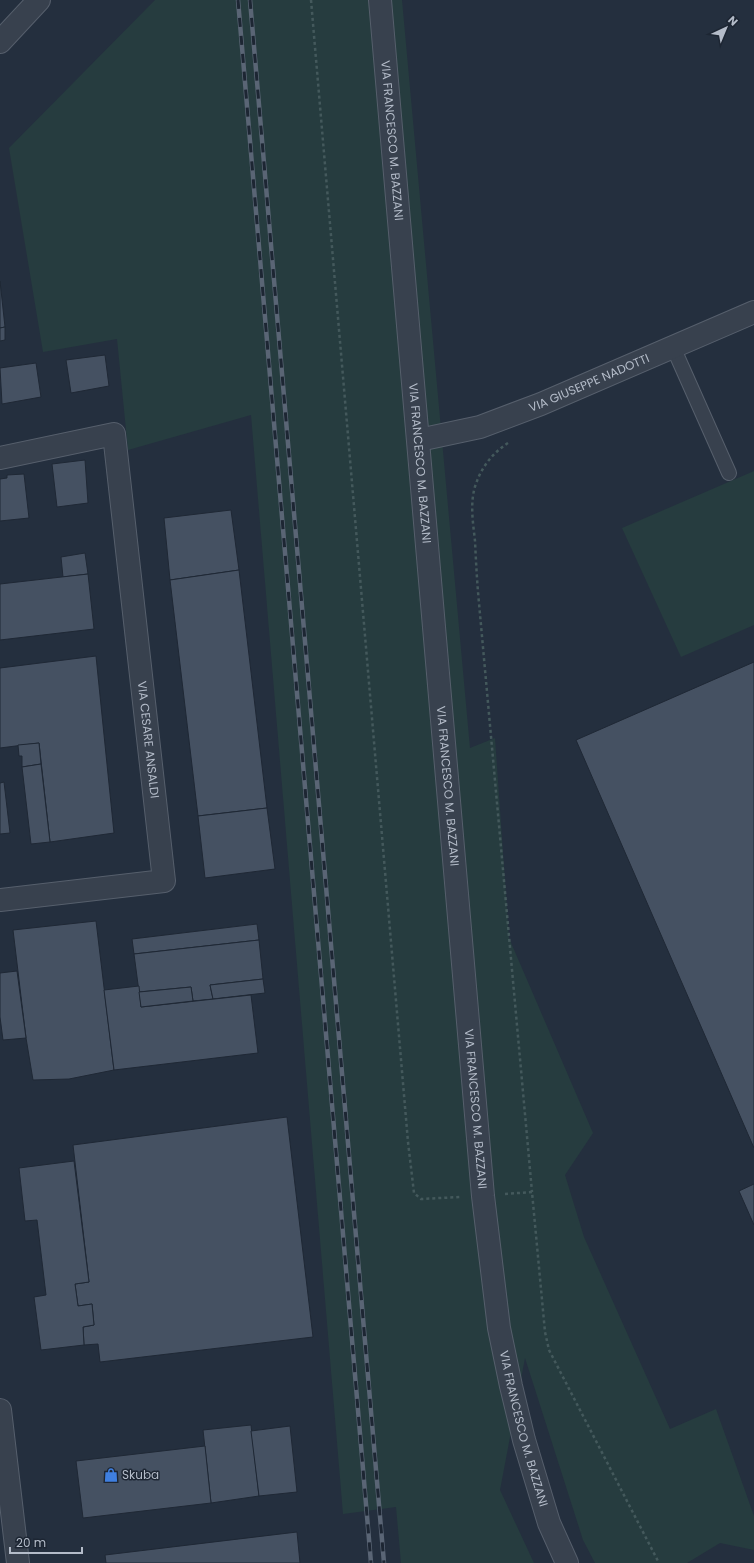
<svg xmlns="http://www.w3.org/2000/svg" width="754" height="1563" font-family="Poppins,sans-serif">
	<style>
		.green { fill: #263c3f }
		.building { fill: #455162; stroke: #1f2835 }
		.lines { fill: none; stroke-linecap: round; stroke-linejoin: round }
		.lane-casing { stroke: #565f6c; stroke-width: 16 }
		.street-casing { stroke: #565f6c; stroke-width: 24 }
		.path { stroke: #44595c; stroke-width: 2.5; stroke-dasharray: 3 3; stroke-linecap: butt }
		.lane { stroke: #38414e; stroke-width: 14 }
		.street { stroke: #38414e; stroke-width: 22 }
		.rail-casing { stroke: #5a6575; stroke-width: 4.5 }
		.rail { stroke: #1d2633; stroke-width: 3; stroke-dasharray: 9; stroke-linecap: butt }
		.labels { text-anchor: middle; stroke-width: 3; stroke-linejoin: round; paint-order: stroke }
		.street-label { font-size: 12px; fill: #b4bcc9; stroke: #1d2633 }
		.poi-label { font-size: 12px; fill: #b4bcc9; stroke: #1d2633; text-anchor: start }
	</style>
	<rect width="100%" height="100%" fill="#242f3e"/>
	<g class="green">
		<path d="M155,0h247l68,748 25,-10 14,200 84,195 -28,42 19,62 86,192 46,-20 38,107v34l-34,-7 -33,20h-92l-12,-23 -58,-182 -25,132 34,73h-133l-5,-56 -53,7 -92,-1099 -123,35 -11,-111 -74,13 -34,-204z"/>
		<path d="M754,471v154l-73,32 -59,-129z"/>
	</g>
	<g class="building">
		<path d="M0,281l5,46 -5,1z"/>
		<path d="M5,327v13l-5,1v-13z"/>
		<path d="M105,355l4,31 -38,7 -5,-33z"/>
		<path d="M36,363l5,34 -39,7 -2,-36z"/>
		<path d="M85,460l3,43 -31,4 -5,-43z"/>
		<path d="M24,474l5,44 -29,3v-42l7,-1v-3z"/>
		<path d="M231,510l8,60 -69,10 -6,-62z"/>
		<path d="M85,553l3,21 -25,3 -2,-20z"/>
		<path d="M239,570l28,238 -69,8 -28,-236z"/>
		<path d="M88,574l6,55 -94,11v-56z"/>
		<path d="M96,656l18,177 -64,9 -11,-99 -39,5v-80z"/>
		<path d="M754,662v486l-178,-408z"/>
		<path d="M39,743l2,21 -19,3v-11h-3l-1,-11z"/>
		<path d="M41,764l9,78 -19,2 -9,-77z"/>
		<path d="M4,782l6,51 -10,1v-51z"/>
		<path d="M267,808l8,61 -70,9 -7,-62z"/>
		<path d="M96,921l18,149 -45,9 -36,1 -7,-42 -13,-108z"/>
		<path d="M257,924l2,16 -125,14 -2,-15z"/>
		<path d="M259,940l4,39 -53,6 3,14 -20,2 -2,-14 -52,5 -5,-38z"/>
		<path d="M17,971l9,67 -23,2 -3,-23v-44z"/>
		<path d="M263,979l2,14 -52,6 -3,-14z"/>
		<path d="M139,986l2,21 110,-12 7,58 -144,17 -10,-80z"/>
		<path d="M191,987l2,14 -52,6 -2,-15z"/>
		<path d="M287,1117l26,220 -213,25 -2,-18 -14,1 -1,-18 11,-2 -2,-21 -14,2 -3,-22 14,-2 -16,-137z"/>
		<path d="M74,1161l15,121 -14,2 3,22 14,-2 2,21 -11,2 1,18 -43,5 -7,-53 12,-2 -9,-75 -12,1 -6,-53z"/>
		<path d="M754,1184v41l-15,-34z"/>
		<path d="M251,1425l8,71 -48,7 -8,-73z"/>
		<path d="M290,1426l7,66 -38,4 -8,-65z"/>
		<path d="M205,1446l6,57 -128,15 -7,-57z"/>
		<path d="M297,1532l3,31h-194l-1,-8z"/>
	</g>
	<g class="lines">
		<defs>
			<path id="lane" d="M673,347l56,126"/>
			<g id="street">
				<path id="s1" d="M380,0l103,1196 16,132 12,58 13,54 25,83 18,40"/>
				<path d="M0,42l39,-42"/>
				<path id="s2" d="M419,440l61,-13 61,-23 213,-92"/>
				<path id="s3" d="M0,458l114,-24 50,447 -164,19"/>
				<path d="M0,1410l18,153"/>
			</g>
		</defs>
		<use href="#lane" class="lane-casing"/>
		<use href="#street" class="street-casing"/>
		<g class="path">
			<path d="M311,0l97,1142 6,51 7,6 39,-2"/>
			<path d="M508,443c-14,9 -25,22 -31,38 -8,19 -4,41 -2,60 1,21 2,41 4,62l53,589"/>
			<path d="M505,1194l27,-2 13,140 4,18 110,213"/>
		</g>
		<use href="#lane" class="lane"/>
		<use href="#street" class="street"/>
		<defs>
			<g id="rail">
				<path d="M238,0l133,1563"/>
				<path d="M250,0l134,1563"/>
			</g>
		</defs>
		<use href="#rail" class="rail-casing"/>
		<use href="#rail" class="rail"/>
	</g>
	<defs>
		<symbol id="shop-bare" viewBox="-9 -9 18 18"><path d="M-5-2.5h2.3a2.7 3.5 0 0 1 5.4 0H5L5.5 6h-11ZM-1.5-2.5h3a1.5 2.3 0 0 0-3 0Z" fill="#3f7fe0" stroke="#1d2633" stroke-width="2.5" paint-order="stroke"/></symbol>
	</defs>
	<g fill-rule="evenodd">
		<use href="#shop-bare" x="101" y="1465" width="20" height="20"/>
	</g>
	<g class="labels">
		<g class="street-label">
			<text dy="4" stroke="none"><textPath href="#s1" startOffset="141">VIA FRANCESCO M. BAZZANI</textPath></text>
			<text dy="4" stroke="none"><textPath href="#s2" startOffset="180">VIA GIUSEPPE NADOTTI</textPath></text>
			<text dy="4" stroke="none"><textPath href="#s1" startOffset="465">VIA FRANCESCO M. BAZZANI</textPath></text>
			<text dy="4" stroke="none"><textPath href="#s3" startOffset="424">VIA CESARE ANSALDI</textPath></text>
			<text dy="4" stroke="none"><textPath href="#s1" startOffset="789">VIA FRANCESCO M. BAZZANI</textPath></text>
			<text dy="4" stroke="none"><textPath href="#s1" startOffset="1113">VIA FRANCESCO M. BAZZANI</textPath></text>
			<text dy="4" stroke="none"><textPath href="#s1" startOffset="1437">VIA FRANCESCO M. BAZZANI</textPath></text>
		</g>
		<g class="poi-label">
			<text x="122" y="1479">Skuba</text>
		</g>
	</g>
	<g transform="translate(726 28) rotate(44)" stroke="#1d2633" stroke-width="3" paint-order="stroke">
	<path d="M0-3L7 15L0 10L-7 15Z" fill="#b4bcc9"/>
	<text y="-6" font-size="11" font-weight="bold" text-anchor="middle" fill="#b4bcc9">N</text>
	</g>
	<path d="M10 1547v6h72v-6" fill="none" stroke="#b4bcc9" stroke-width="2"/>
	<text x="16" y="1547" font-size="12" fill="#b4bcc9" stroke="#1d2633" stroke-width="3" paint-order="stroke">20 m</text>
</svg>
